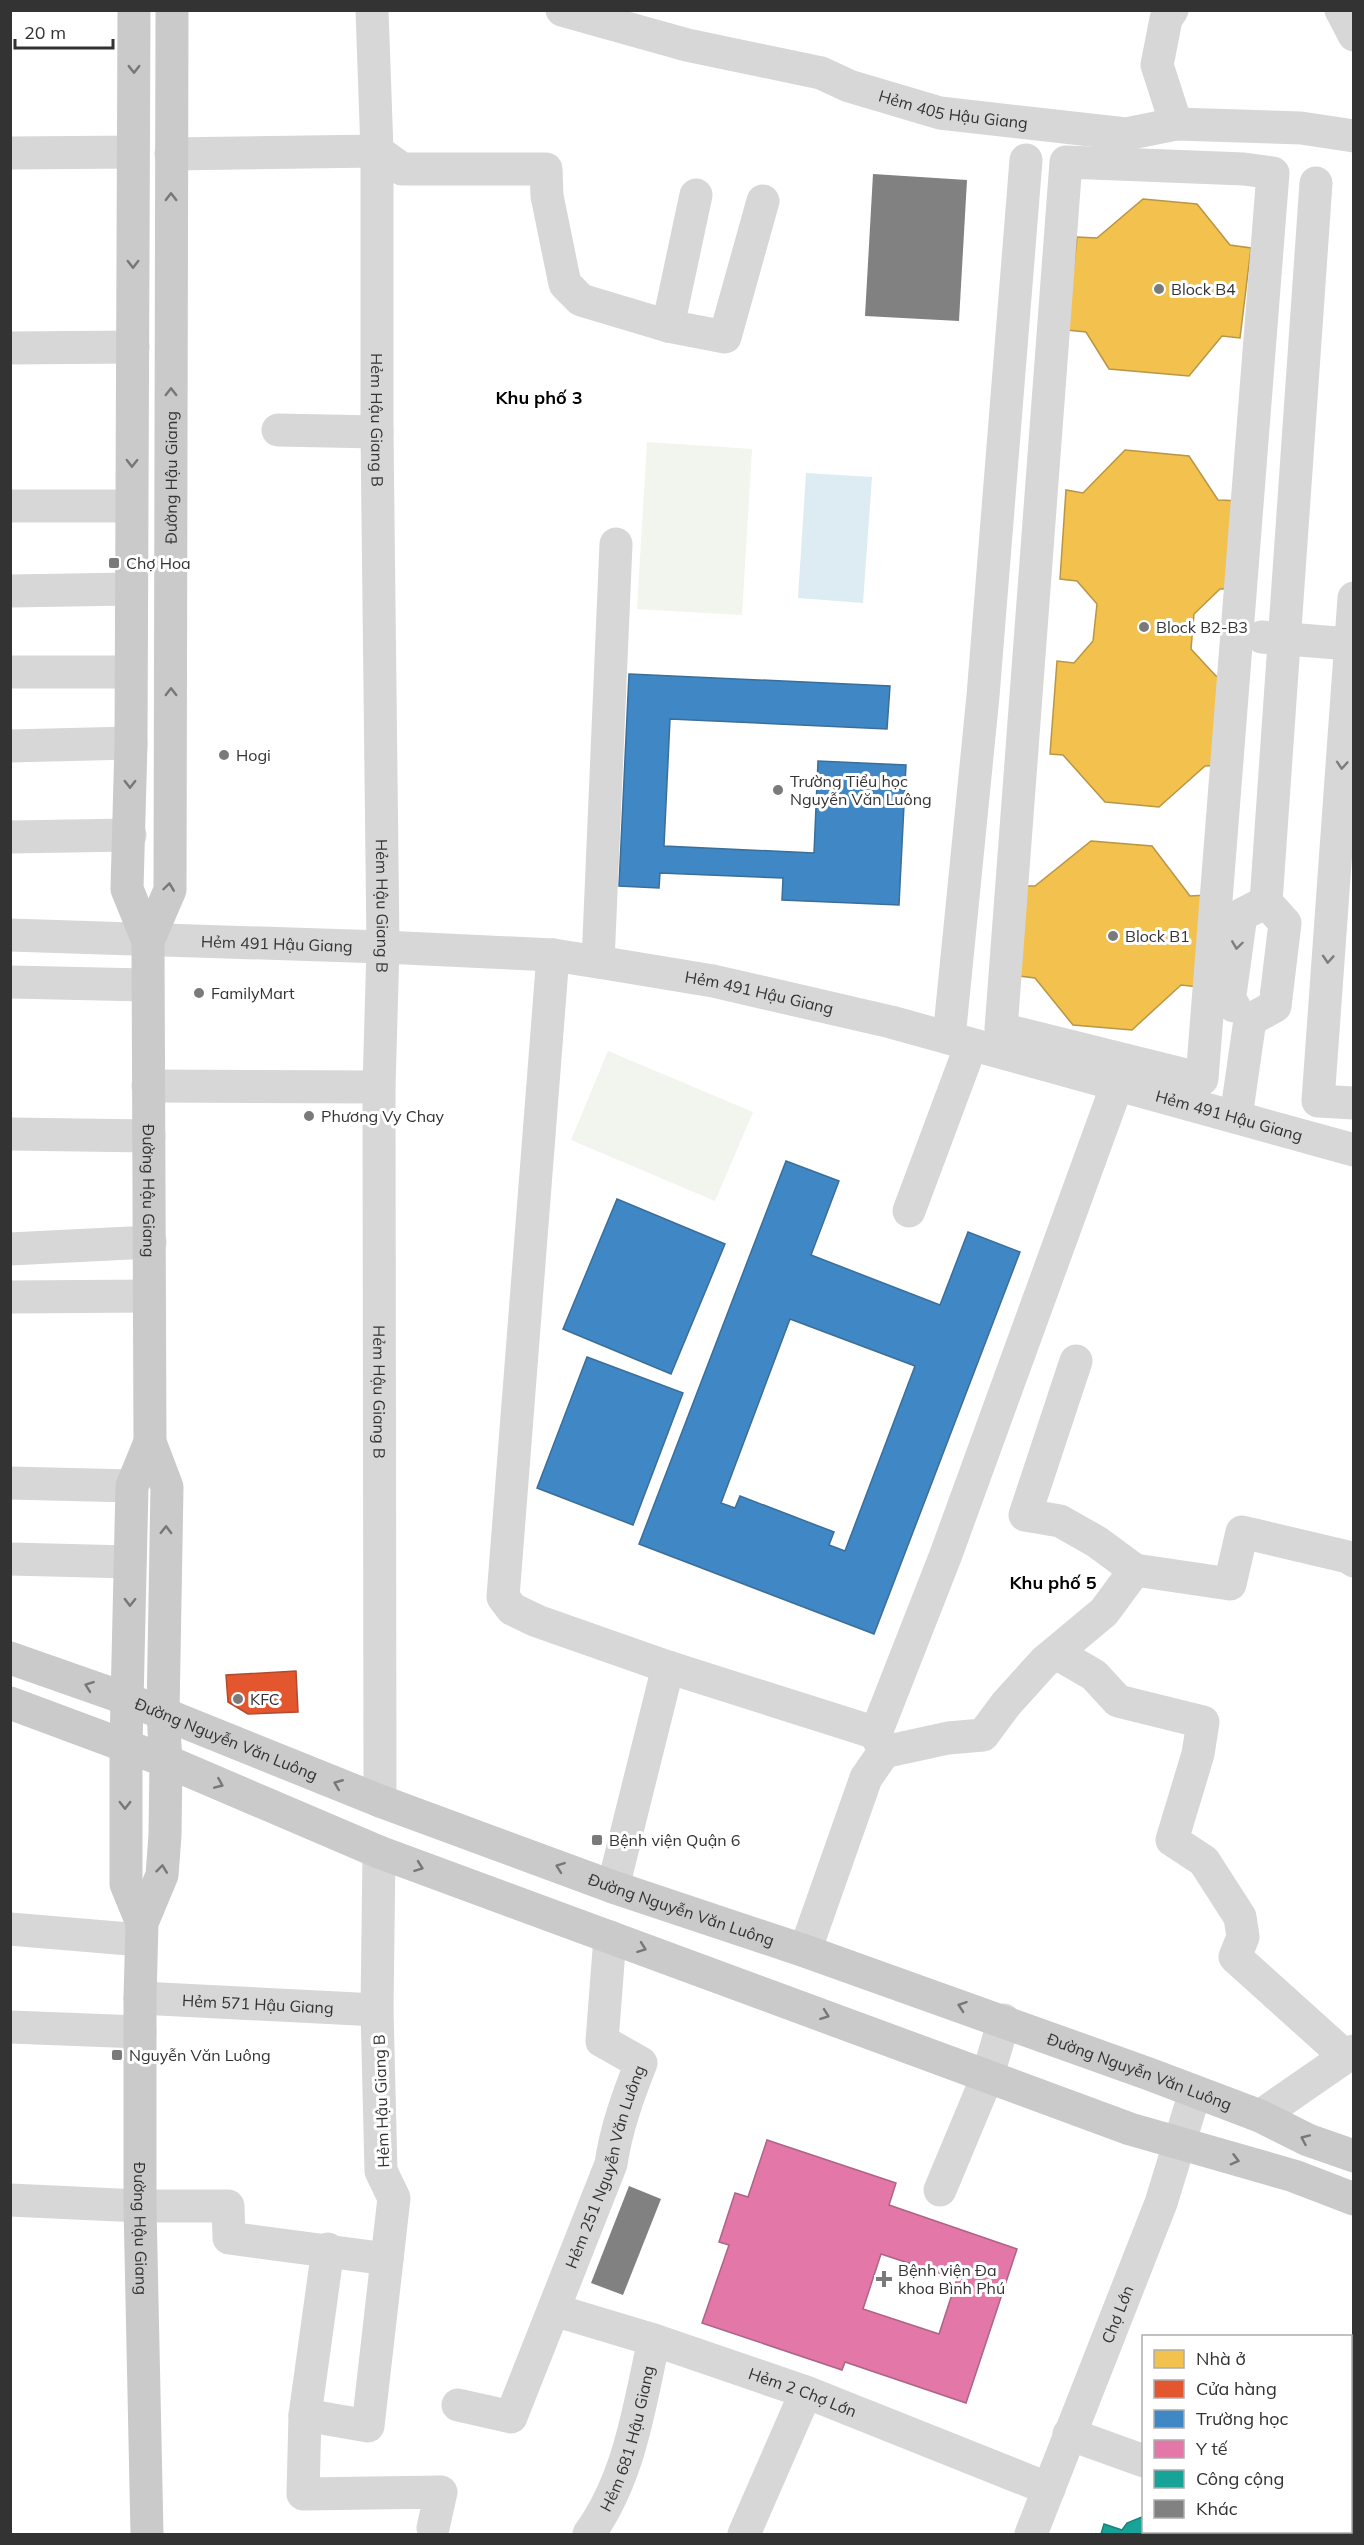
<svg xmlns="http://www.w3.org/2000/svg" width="1364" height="2545" font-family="Mulish,sans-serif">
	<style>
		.green { fill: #f1f5ed }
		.water { fill: #ddebf3 }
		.homes { fill: #f2c14e; stroke: #b99646; stroke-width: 1.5 }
		.shops { fill: #e4572e; stroke: #af4c30; stroke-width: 1.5 }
		.schools { fill: #3f88c5; stroke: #3b6e99; stroke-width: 1.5; fill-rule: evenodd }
		.health { fill: #e377a8; stroke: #ae6385; stroke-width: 1.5; fill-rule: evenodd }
		.public { fill: #17a398; stroke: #1f817a; stroke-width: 1.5 }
		.building { fill: #818181 }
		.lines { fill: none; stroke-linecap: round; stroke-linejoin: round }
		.minor { stroke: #d7d7d7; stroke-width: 33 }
		.major { stroke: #cacaca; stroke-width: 33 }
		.oneway { stroke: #777 }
		.oneway2 { stroke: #7d7d7d }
		.poi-dot { fill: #7a7a7a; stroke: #fff; stroke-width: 2 }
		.labels { text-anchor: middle; stroke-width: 6; stroke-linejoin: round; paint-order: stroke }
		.street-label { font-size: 16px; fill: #333; stroke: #fff }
		.poi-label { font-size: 16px; fill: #333; stroke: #fff; text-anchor: start }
		.neighbourhood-label { font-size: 18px; font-weight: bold; fill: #000; stroke: #fff }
	</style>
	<rect width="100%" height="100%" fill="#fff"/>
	<g class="green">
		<path d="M647,442l105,7 -10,166 -105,-6z"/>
		<path d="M608,1051l145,61 -38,89 -144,-61z"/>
	</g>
	<path class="water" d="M806,473l66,4 -9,126 -65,-5z"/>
	<g class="homes">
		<path d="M1143,199l54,5 33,41 21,3 -11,90 -18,-2 -33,40 -80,-7 -23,-37 -19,-2 10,-93 20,1z"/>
		<path d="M1125,450l64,6 29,44 24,1 -5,88h-17l-26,25 -3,35 25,27 15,2 -10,87 -16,1 -46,41 -54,-5 -42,-47 -13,-1 7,-93 17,2 19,-22 4,-37 -20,-23 -17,-2 6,-89 17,3z"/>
		<path d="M1091,841l61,5 38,50 17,-1 -9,92 -17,-2 -49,45 -59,-5 -38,-47 -16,-2 6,-90h10z"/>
	</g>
	<path class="shops" d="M296,1671l2,41 -50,2 -20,-12 -2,-27z"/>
	<g class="schools">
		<path d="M629,674l261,12 -3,43 -217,-10 -6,127 150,7 4,-92 88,4 -7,140 -117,-5 1,-22 -123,-5 -1,15 -40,-2z"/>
		<path d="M786,1161l53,20 -28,74 129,50 28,-73 52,20 -146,382 -235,-90zM790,1319l125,47 -70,185 -16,-6 5,-13 -94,-36 -5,12 -14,-5z"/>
		<path d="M617,1199l108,45 -54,130 -108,-45z"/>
		<path d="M587,1357l96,36 -50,132 -96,-37z"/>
	</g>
	<path class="health" d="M767,2140l129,43 -7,22 128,44 -51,154 -121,-41 -3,8 -140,-47 27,-78 -10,-3 16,-49 13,4zM881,2254l76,25 -18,55 -76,-25z"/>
	<path class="public" d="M1144,2516v16h24l1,2h-68l3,-10 18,6 5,-7z"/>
	<g class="building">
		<path d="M873,174l94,6 -8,141 -94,-5z"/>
		<path d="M629,2186l32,13 -38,96 -32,-12z"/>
	</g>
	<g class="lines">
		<g class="minor">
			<path id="s1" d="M372,10l5,141v281l6,515 -4,140 1,714"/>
			<path id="s2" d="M562,10l125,35 134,28 28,13 91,27 186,21 50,-10 125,4 53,8"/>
			<path d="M1172,10l-6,9 -9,46 19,59"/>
			<path d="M1341,10l13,25"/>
			<path d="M10,153l123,-1"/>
			<path d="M171,154l206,-3 25,18h144l1,27 18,88 16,16 87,26 57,11 38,-136"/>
			<path d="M1066,162l178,7 29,4 -71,906 -201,-50z"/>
			<path d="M668,326l28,-131"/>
			<path d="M10,348l123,-1"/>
			<path d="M278,430l99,2"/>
			<path d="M10,506h121"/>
			<path d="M10,591l121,-2"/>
			<path d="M1354,598l-36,503 36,2"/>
			<path d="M1262,637l88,7"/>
			<path d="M10,672h121"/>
			<path d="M10,746l121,-3"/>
			<path d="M10,837l120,-2"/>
			<path id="s3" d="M10,935l373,12 170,8 45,7 115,19 178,41 463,128"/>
			<path d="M553,955l-50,642 9,12 25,12 131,46 208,66"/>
			<path d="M598,962l18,-418"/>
			<path d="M10,982l136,3"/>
			<path d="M1234,1006l-5,-4 12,-87 25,-13"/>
			<path d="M1250,1020l25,-14 10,-83 -19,-21 50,-719"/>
			<path d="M949,1038l34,-342 43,-536"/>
			<path d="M148,1086l231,1"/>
			<path d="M1236,1117l14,-97"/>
			<path d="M10,1134l139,2"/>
			<path d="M909,1211l62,-166"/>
			<path d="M10,1249l140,-7"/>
			<path d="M10,1297l139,-1"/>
			<path d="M1076,1361l-51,154 35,6 37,21 38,28 95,14 12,-52 106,25 6,4"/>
			<path d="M10,1483l122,3"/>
			<path d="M10,1559l120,3"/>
			<path d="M1056,1653l38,22 24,26 85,21 -5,32 -26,86 32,21 36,56 3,20 -8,20 110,99"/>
			<path d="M884,1752l-8,-19 69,-176 172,-472"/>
			<path d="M613,1887l55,-220"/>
			<path d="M10,1929l131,11"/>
			<path d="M805,1951l61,-173 18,-26 64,-14 35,-3 23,-31 38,-42 60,-50 31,-42"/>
			<path id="s4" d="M140,1998l237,12"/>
			<path d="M10,2027l130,5"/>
			<path d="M1260,2116l94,-65"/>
			<path d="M940,2190l48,-115 16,-55"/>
			<path d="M10,2200l130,6h88l1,32 158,21"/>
			<path d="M328,2249l-23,166 -2,79 138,-2 -8,36"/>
			<path id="s5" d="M554,2310l100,30 152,52 243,97"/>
			<path id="s6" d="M458,2405l53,12 100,-253c5,-35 17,-68 30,-101l-39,-22 8,-104"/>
			<path d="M305,2415l63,11 26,-228 -13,-27 -4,-161 2,-158"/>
			<path d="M1069,2434l75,27"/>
			<path d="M1336,2532l8,2"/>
			<path id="s7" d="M589,2534c41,-57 50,-127 65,-194"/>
			<path d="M744,2534l62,-142"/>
			<path id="s8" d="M1031,2534l130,-331 34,-111"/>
		</g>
		<g class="major">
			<path id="s9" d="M134,10l-3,733 -4,146 21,52 2,501 17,45 -4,227 3,47 -1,74 -3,40 -20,48 -2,75v208l7,328"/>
			<path id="s10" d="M148,941l22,-51 2,-880"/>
			<path id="s11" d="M10,1658l117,41 253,102 233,86 192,64 344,123 111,42 48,24 46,16"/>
			<path d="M10,1703l156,58 213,91 751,277 164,47 60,23"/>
			<path d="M142,1923l-16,-39v-138l6,-260 18,-44"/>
		</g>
	</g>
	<defs><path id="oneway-chevron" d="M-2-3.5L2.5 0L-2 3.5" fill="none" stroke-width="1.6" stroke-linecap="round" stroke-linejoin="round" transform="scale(1.5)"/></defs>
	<g class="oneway">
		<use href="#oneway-chevron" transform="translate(134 69) rotate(90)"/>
		<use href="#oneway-chevron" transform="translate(171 197) rotate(-90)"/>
		<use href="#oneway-chevron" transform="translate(133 264) rotate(90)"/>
		<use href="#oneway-chevron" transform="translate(171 392) rotate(-90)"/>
		<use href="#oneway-chevron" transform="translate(132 463) rotate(91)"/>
		<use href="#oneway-chevron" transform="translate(171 692) rotate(-90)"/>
		<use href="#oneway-chevron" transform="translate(130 784) rotate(90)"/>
		<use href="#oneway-chevron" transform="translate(169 887) rotate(-82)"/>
		<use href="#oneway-chevron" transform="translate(166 1530) rotate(-89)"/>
		<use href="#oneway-chevron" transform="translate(130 1602) rotate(91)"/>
		<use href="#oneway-chevron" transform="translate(89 1686) rotate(-160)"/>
		<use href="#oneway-chevron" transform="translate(219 1784) rotate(23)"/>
		<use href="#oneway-chevron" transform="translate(338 1784) rotate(-158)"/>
		<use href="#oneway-chevron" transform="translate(125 1805) rotate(90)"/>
		<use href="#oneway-chevron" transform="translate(419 1867) rotate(20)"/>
		<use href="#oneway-chevron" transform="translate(560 1867) rotate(-160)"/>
		<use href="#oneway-chevron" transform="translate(162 1869) rotate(-83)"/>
		<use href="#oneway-chevron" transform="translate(642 1948) rotate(20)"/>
		<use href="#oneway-chevron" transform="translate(962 2006) rotate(-161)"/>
		<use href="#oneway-chevron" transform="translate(825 2015) rotate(20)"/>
		<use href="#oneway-chevron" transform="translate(1305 2139) rotate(-156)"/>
		<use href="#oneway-chevron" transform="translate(1235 2160) rotate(15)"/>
	</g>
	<g class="oneway2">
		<use href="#oneway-chevron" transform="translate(1342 765) rotate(94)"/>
		<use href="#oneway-chevron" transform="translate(1237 945) rotate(98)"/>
		<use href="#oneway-chevron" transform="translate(1328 959) rotate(94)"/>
	</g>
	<g class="poi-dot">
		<circle cx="1159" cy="289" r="6"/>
		<rect x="108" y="557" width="12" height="12" rx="3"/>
		<circle cx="1144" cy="627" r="6"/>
		<circle cx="224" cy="755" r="6"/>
		<circle cx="778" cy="790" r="6"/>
		<circle cx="1113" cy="936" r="6"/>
		<circle cx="199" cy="993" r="6"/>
		<circle cx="309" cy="1116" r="6"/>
		<circle cx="238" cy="1699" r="6"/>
		<rect x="591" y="1834" width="12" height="12" rx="3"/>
		<rect x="111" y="2049" width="12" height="12" rx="3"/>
		<path d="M881 2270h6v6h6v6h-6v6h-6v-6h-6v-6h6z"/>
	</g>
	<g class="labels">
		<g class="street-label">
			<text dy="6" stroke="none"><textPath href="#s2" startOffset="405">Hẻm 405 Hậu Giang</textPath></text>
			<text dy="6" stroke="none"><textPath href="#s1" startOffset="410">Hẻm Hậu Giang B</textPath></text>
			<text dy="6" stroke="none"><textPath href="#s10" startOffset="468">Đường Hậu Giang</textPath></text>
			<text dy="6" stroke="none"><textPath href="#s1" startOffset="896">Hẻm Hậu Giang B</textPath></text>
			<text dy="6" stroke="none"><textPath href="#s3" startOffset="267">Hẻm 491 Hậu Giang</textPath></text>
			<text dy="6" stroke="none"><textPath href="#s3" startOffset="753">Hẻm 491 Hậu Giang</textPath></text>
			<text dy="6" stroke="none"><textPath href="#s3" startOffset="1239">Hẻm 491 Hậu Giang</textPath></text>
			<text dy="6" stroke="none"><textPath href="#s9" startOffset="1185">Đường Hậu Giang</textPath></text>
			<text dy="6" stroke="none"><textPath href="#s1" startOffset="1382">Hẻm Hậu Giang B</textPath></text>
			<text dy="6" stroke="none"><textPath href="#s11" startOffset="231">Đường Nguyễn Văn Luông</textPath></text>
			<text dy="6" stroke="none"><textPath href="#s11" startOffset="717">Đường Nguyễn Văn Luông</textPath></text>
			<text dy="6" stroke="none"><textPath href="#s4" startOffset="118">Hẻm 571 Hậu Giang</textPath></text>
			<text dy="6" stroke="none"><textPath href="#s11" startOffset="1203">Đường Nguyễn Văn Luông</textPath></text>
			<text transform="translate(381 2101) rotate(-92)" y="6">Hẻm Hậu Giang B</text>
			<text dy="6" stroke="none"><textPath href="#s6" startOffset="322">Hẻm 251 Nguyễn Văn Luông</textPath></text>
			<text dy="6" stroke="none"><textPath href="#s9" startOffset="2230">Đường Hậu Giang</textPath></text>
			<text dy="6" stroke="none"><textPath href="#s8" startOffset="236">Chợ Lớn</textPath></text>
			<text dy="6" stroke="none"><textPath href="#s5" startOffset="262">Hẻm 2 Chợ Lớn</textPath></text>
			<text dy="6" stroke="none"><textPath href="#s7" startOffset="104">Hẻm 681 Hậu Giang</textPath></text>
		</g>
		<g class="poi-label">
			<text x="1171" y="295">Block B4</text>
			<text x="126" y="569">Chợ Hoa</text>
			<text x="1156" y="633">Block B2-B3</text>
			<text x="236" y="761">Hogi</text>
			<text x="790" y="787">Trường Tiểu học<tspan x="790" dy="18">Nguyễn Văn Luông</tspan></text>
			<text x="1125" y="942">Block B1</text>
			<text x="211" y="999">FamilyMart</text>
			<text x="321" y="1122">Phương Vy Chay</text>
			<text x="250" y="1705">KFC</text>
			<text x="609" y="1846">Bệnh viện Quận 6</text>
			<text x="129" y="2061">Nguyễn Văn Luông</text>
			<text x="898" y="2276">Bệnh viện Đa<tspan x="898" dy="18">khoa Bình Phú</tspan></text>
		</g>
		<g class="neighbourhood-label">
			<text x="539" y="404">Khu phố 3</text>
			<text x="1053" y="1589">Khu phố 5</text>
		</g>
	</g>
	<rect width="1364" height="2545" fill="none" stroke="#333333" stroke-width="24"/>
	<rect x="1142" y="2335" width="210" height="198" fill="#ffffff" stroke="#adadad" stroke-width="1.5"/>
	<rect x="1154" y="2350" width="30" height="18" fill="#f2c14e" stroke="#adadad" stroke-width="1.5"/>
	<text x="1196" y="2365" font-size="18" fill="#333333">Nhà ở</text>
	<rect x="1154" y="2380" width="30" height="18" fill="#e4572e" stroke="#adadad" stroke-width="1.5"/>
	<text x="1196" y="2395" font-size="18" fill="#333333">Cửa hàng</text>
	<rect x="1154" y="2410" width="30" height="18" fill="#3f88c5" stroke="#adadad" stroke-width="1.5"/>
	<text x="1196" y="2425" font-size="18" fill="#333333">Trường học</text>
	<rect x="1154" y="2440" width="30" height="18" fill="#e377a8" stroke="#adadad" stroke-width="1.5"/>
	<text x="1196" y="2455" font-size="18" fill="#333333">Y tế</text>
	<rect x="1154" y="2470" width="30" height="18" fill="#17a398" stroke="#adadad" stroke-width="1.5"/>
	<text x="1196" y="2485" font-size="18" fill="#333333">Công cộng</text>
	<rect x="1154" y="2500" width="30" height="18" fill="#818181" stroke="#adadad" stroke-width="1.5"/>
	<text x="1196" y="2515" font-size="18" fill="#333333">Khác</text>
	<path d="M15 39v9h98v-9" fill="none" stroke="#333333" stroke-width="3"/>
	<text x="24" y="39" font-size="18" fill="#333333" stroke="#ffffff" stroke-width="4.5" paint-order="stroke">20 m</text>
</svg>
